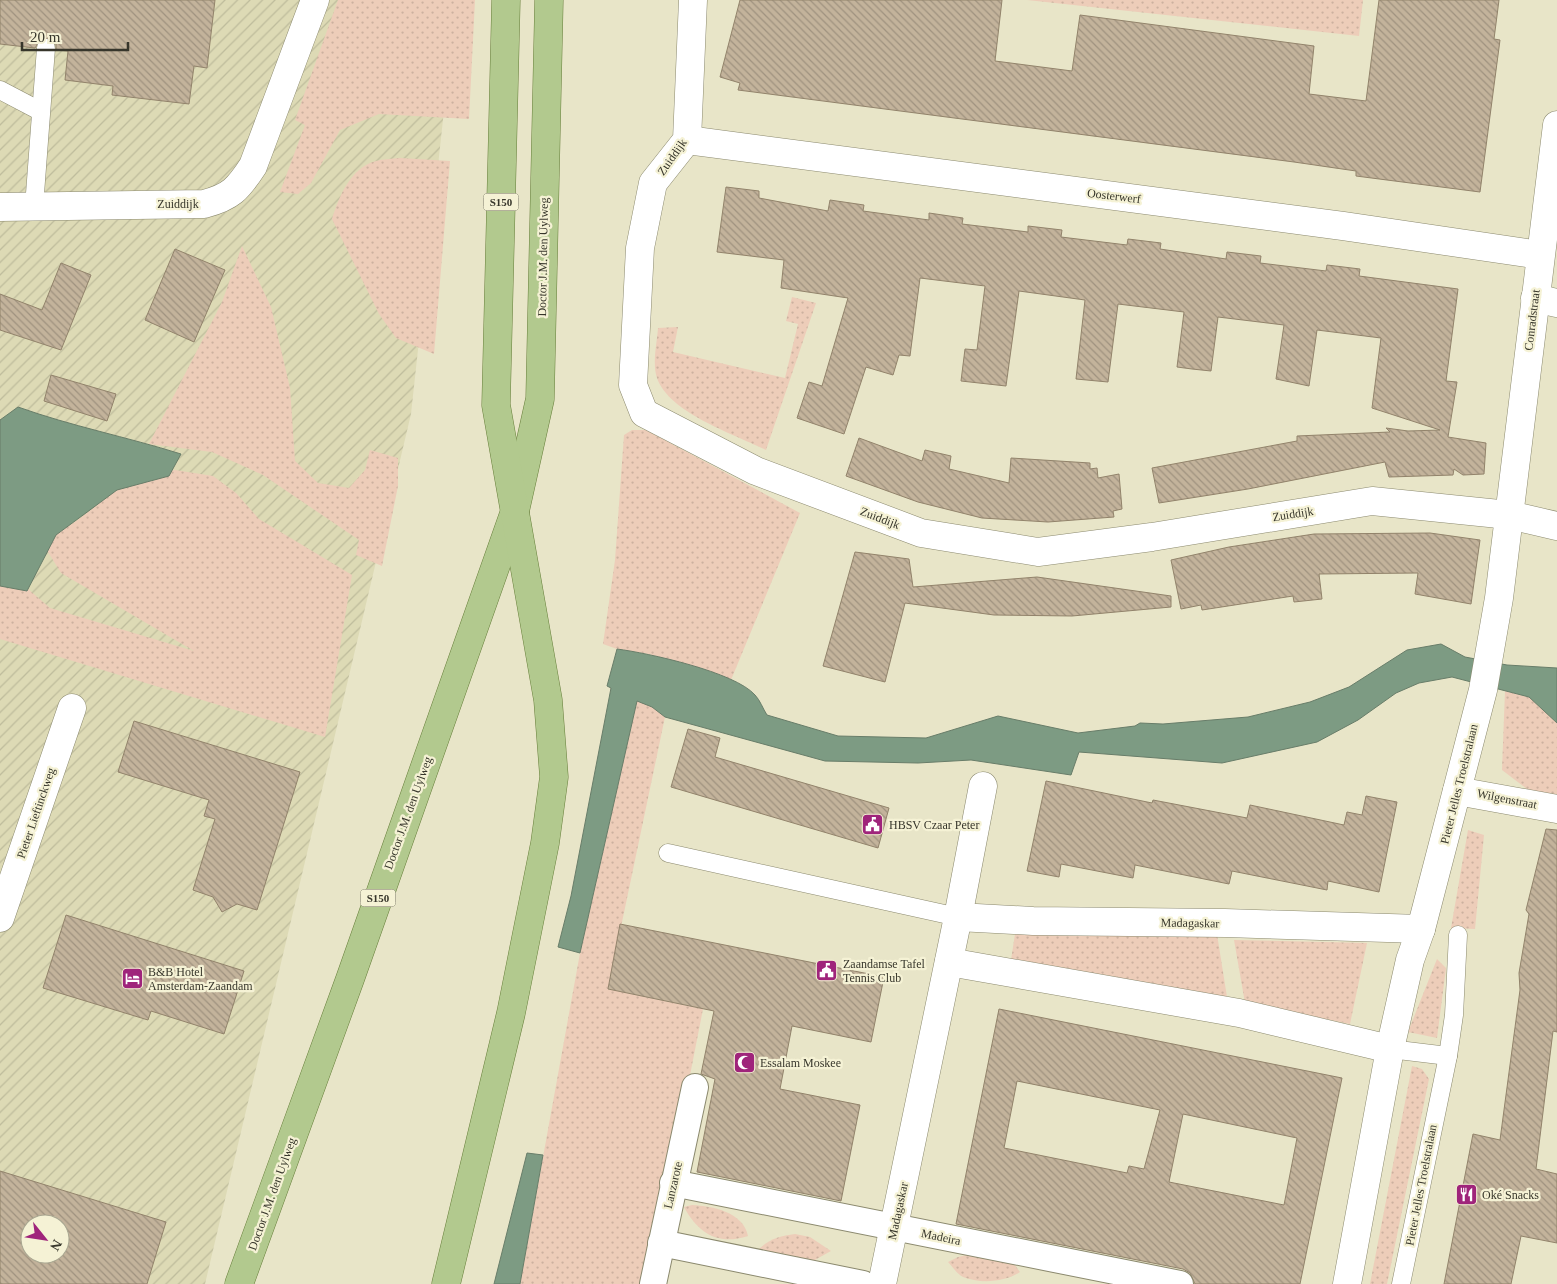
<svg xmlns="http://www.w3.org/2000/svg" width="1557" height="1284" font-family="Georgia,serif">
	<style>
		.industrial { fill: url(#industrial-furrows); fill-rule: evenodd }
		.green { fill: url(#green-dots) }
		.water { fill: #7d9b83; stroke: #687d69 }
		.building { fill: url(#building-back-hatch); stroke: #92836b; fill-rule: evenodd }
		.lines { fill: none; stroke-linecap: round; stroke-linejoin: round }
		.service-casing { stroke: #8b896e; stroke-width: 19 }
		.pedestrian-casing { stroke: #8b896e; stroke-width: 28 }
		.minor-casing { stroke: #8b896e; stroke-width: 29 }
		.primary-casing { stroke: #667e3a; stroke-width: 29 }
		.service { stroke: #fff; stroke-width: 18 }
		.pedestrian { stroke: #fff; stroke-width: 26 }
		.minor { stroke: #fff; stroke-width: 28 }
		.primary { stroke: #b2c98e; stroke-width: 28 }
		.labels { text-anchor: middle; stroke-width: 4.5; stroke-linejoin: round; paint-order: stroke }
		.shield { fill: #f5f2d5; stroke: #706e5e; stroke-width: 1 }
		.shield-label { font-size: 11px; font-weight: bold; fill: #37362b }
		.street-label { font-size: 12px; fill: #37362b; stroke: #f5f2d5 }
		.poi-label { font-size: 12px; fill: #37362b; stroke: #f5f2d5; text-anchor: start }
	</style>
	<defs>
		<pattern id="industrial-furrows" width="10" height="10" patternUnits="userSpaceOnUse" patternTransform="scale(1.25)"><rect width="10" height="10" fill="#dddab5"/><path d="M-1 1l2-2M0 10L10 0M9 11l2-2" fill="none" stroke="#bebc9c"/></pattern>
		<pattern id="green-dots" width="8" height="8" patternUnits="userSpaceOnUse" patternTransform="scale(1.25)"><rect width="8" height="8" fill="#edcdb9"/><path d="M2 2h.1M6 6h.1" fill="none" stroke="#ccb19f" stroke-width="1.8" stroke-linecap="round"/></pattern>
		<pattern id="building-back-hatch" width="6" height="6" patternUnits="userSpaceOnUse" patternTransform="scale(1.25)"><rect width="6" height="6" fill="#c3b39b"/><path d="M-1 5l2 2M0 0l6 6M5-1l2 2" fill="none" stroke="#9f927f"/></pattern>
	</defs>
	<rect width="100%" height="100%" fill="#e8e5c8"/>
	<path class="industrial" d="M0,0h456l-45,414 -206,870h-205zM30,1224h30v30h-30z"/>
	<g class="green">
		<path d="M338,0h137l-6,119 -90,-5 -39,16 -29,53 -13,11 -18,-2 25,-67 -10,-5z"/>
		<path d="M1027,0h336l-4,36z"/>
		<path d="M400,158l50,3 -16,193 -38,-16 -17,-24 -47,-95c7,-22 18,-51 44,-58 7,-2 16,-2 24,-3z"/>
		<path d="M242,246l29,61 19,81 5,73 23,22 31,5 16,-18 5,-20 28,8v28l-16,80 -26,-11 3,-15 -96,-65 -51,-23 -63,-8 73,-142z"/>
		<path d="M792,297l24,6 -50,147c-32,-16 -97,-37 -109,-72 -5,-15 0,-35 1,-50l20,-1 -5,25 112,26 13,-54 -12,-3z"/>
		<path d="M632,430h14l154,83 -69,167 -82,-26 -32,-5 -14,-5 12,-84 9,-125z"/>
		<path d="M175,470l38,6 23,17 23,26 93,56 -27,162 -325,-98v-55l28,5 22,19 144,43 -133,-78 -21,-34c40,-11 64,-47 101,-63 10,-4 24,-4 34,-6z"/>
		<path d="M1505,691l24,6 28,26v74l-26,-5 -29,-22z"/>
		<path d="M637,700l15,7 13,10 -57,272 95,20 -54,275h-129l60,-331z"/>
		<path d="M1468,830l16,5 -9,94 -24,-1z"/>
		<path d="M1216,928l11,69 -216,-37 4,-26z"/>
		<path d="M1234,940l133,3 -17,81 -105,-21z"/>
		<path d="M1437,959l9,9 -9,70 -29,-6z"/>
		<path d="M1412,1066l10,3 7,10 -42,205h-17z"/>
		<path d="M692,1205c21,1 51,7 56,31 -30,10 -50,-3 -64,-29z"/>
		<path d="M795,1234l15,3 21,14 -18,10 -55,-11c11,-11 22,-14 37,-16z"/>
		<path d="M976,1253l38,11 6,8c-14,10 -40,12 -57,5 -7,-4 -10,-10 -15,-15l10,-5z"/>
	</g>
	<g class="water">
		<path d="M18,407c53,19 109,30 163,47l-12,22 -52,14 -61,45 -29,56 -27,-5v-166z"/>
		<path d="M1441,644l24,13 42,8 50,3v55l-28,-26 -77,-20 -33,6 -23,10 -38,27 -41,22 -95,21 -143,-11 -8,23 -100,-15 -53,3 -93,-2 -160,-44 -13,-10 -15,-6 -57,252 -22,-6 13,-51 40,-208 -4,-2 10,-37c31,4 118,23 138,46 5,5 8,14 12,20l71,21 88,2 72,-22 80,17 57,-7 5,-3 23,1 85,-7 62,-15 39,-15 58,-37z"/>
		<path d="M527,1153l16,2 -23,129h-26z"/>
	</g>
	<g class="building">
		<path d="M0,0h215l-8,68 -13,-2 -5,38 -77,-9 1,-9 -48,-6 3,-29 -12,-1v-6l-4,-5h-11l-6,9 -35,-4z"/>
		<path d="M740,0h262l-7,61 77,10 8,-56 234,31 -5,48 57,7 13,-101h120l-5,39 6,1 -20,152 -124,-16v-5l-62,-9 -556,-72 2,-7 -20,-6z"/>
		<path d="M726,187l33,4v7l69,13 2,-11 34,5 -1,6 66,9v-7l34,5 -1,6 66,8v-6l34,4 -1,7 66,8 1,-6 33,4 -1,6 66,10 1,-7 34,4 -1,7 66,8 1,-6 33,4 -1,7 99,13 -12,92 11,1 -9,55 38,6 -2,31 -21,1 -9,-6 -1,6 -64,2 -4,-15 -137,27 -89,14 -7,-35 145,-27v-5l93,-4 -4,-4 22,3 32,-1 -68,-22 9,-70 -64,-8 -8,56 -33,-7 8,-54 -66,-8 -7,54 -19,-2 -15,-2 7,-55 -66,-8 -10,78 -32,-3 9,-79 -66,-9 -13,95 -45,-5 4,-32 12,1 8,-64 -65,-8 -10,78 -11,-1 -6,20 -27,-8 -22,67 -47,-16 12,-36 13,4 26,-88 -67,-10 3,-28 -67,-8z"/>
		<path d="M175,249l50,21 -31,72 -49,-22z"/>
		<path d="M61,263l30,12 -30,75 -61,-20v-36l42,16z"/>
		<path d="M51,375l65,19 -9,27 -63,-20z"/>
		<path d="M859,438l63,23 3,-11 26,6 -2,13 60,14 2,-25 79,5v6l7,-1 1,10 21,-4 3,35 -9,2 1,6 -66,5 -66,-4 -64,-16 -72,-26z"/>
		<path d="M1430,533l50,7 -9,64 -56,-10 3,-21 -99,1 3,25 -28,3 -1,-6 -91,14 -1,-5 -20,4 -10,-49 58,-13 85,-13z"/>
		<path d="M855,552l54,7 4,28 124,-10 134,19v11l-99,9 -78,-1 -89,-12 -20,79 -62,-16z"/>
		<path d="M134,721l166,51 -43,138 -20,-6 -15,8 -9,-15 -20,-7 22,-71 -11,-3 5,-16 -91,-28z"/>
		<path d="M688,729l32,9 -5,19 174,51 -11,40 -207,-61z"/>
		<path d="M1046,781l106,22 1,-3 94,18 3,-13 94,20 3,-13 15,3 4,-19 31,6 -18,90 -51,-11 -1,9 -95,-19 -3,13 -94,-19 -2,13 -72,-14 -2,13 -32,-6z"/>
		<path d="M1546,829l11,1v202l-4,-1 -17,138 21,5v69l-36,-7 -10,48h-67l29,-150 27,6 20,-150 -1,-17 10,-59 -3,-4z"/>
		<path d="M66,915l178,56 -20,63 -73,-23 -3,9 -105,-32z"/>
		<path d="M620,924l264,53 -13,65 -79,-16 -12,63 80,16 -19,96 -144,-29 18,-93 -14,-5 13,-63 -106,-22z"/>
		<path d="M999,1009l343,69 -42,206h-105l-5,-11 -7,-4 -227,-45zM1017,1081l143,29 -16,59 -15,-3 -2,7 -123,-25zM1183,1114l114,24 -13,67 -115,-23z"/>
		<path d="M0,1171l166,51 -19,62h-147zM30,1224h30v30h-30z"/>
	</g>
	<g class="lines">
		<defs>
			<g id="service">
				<path d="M0,90l40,21"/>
				<path d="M34,207l12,-159"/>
				<path d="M668,853l290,64"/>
				<path d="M1390,1049l58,7"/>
				<path d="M1401,1284l47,-228 6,-41 4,-80"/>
			</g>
			<g id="pedestrian">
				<path d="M673,1183l507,101"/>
				<path d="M661,1243l202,41"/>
				<path d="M653,1284l42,-197"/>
			</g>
			<g id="minor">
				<path d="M693,0l-6,140 -34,43 -13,65 -7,137 11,28 112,58 165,62 117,19 114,-15 220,-36 137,14 48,11"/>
				<path d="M687,140l656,86 197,29"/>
				<path d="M0,207l204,-3c27,-7 34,-15 49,-38l62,-166"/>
				<path d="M1535,298l22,5"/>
				<path d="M1457,791l100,18"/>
				<path d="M958,917l75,4 192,2 196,6"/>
				<path d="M0,918l72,-210"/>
				<path d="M949,962l290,51 151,36"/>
				<path d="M882,1284l76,-367 25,-131"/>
				<path d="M1347,1284l43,-235 20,-89 11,-31 62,-239 16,-92 58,-473"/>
			</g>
			<g id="primary">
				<path d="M239,1284l111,-305 165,-468 25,-112 9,-399"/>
				<path d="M446,1284l65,-271 34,-170 9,-66 -6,-77 -52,-295 10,-405"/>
			</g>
		</defs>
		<use href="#service" class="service-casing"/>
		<use href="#pedestrian" class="pedestrian-casing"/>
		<use href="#minor" class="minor-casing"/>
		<use href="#primary" class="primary-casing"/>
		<use href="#service" class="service"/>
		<use href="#pedestrian" class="pedestrian"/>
		<use href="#minor" class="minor"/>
		<use href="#primary" class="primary"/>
	</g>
	<defs>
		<symbol id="civic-square" viewBox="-11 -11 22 22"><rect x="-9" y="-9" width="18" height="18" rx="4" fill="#9f247b" stroke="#f5f2d5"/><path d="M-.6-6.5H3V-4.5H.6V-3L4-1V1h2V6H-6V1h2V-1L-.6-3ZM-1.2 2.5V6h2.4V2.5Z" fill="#fff"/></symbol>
		<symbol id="hotel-square" viewBox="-11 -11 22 22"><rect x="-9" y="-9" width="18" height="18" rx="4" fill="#9f247b" stroke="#f5f2d5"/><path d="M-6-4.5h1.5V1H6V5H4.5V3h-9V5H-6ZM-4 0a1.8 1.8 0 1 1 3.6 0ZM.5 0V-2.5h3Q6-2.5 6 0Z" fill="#fff"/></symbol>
		<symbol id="mosque-square" viewBox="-11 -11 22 22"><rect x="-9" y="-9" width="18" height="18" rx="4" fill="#9f247b" stroke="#f5f2d5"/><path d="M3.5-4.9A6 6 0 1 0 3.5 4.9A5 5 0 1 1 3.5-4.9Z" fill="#fff"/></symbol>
		<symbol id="restaurant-square" viewBox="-11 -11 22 22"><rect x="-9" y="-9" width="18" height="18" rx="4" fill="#9f247b" stroke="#f5f2d5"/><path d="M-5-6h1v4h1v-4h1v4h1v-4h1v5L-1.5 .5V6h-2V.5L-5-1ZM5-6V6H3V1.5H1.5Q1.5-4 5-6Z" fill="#fff"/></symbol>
	</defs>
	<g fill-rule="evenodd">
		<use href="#civic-square" x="860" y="812" width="25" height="25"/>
		<use href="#civic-square" x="814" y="958" width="25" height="25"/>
		<use href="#hotel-square" x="120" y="966" width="25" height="25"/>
		<use href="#mosque-square" x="732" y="1050" width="25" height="25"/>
		<use href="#restaurant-square" x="1454" y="1182" width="25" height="25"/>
	</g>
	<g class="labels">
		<g class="shield">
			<rect x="483.5" y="193.5" width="35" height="17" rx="4"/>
			<rect x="360.5" y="889.5" width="35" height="17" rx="4"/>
		</g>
		<g class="shield-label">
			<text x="501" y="206">S150</text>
			<text x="378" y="902">S150</text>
		</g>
		<g class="street-label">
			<text transform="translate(672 157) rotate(-55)" y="4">Zuiddijk</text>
			<text transform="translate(1114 196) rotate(7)" y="4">Oosterwerf</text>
			<text x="178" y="208">Zuiddijk</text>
			<text transform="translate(543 257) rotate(-89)" y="4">Doctor J.M. den Uylweg</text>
			<text transform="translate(1532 320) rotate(-83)" y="4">Conradstraat</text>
			<text transform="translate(1293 514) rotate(-9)" y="4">Zuiddijk</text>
			<text transform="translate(880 518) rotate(21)" y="4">Zuiddijk</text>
			<text transform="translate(1459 784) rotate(-76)" y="4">Pieter Jelles Troelstralaan</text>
			<text transform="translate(1507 799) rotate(11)" y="4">Wilgenstraat</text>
			<text transform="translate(36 813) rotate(-71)" y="4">Pieter Lieftinckweg</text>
			<text transform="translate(408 813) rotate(-70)" y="4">Doctor J.M. den Uylweg</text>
			<text transform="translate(1190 923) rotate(1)" y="4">Madagaskar</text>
			<text transform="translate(673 1185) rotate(-77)" y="4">Lanzarote</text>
			<text transform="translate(1421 1185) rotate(-79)" y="4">Pieter Jelles Troelstralaan</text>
			<text transform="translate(272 1194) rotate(-70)" y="4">Doctor J.M. den Uylweg</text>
			<text transform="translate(898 1211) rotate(-78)" y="4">Madagaskar</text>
			<text transform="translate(941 1237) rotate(12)" y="4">Madeira</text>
		</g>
		<g class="poi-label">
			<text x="889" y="829">HBSV Czaar Peter</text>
			<text x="843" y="968">Zaandamse Tafel<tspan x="843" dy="14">Tennis Club</tspan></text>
			<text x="148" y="976">B&amp;B Hotel<tspan x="148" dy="14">Amsterdam-Zaandam</tspan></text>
			<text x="760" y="1067">Essalam Moskee</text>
			<text x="1482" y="1199">Oké Snacks</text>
		</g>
	</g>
	<g transform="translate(45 1239) rotate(120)"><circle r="24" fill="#f5f2d5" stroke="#a9a791"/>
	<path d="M0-4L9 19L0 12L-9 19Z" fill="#9f247b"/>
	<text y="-8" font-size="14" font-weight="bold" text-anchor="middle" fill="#37362b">N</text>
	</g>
	<path d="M22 42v8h106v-8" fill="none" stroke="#37362b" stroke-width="2.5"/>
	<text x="30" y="42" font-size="15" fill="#37362b" stroke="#f5f2d5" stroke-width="4" paint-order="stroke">20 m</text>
</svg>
